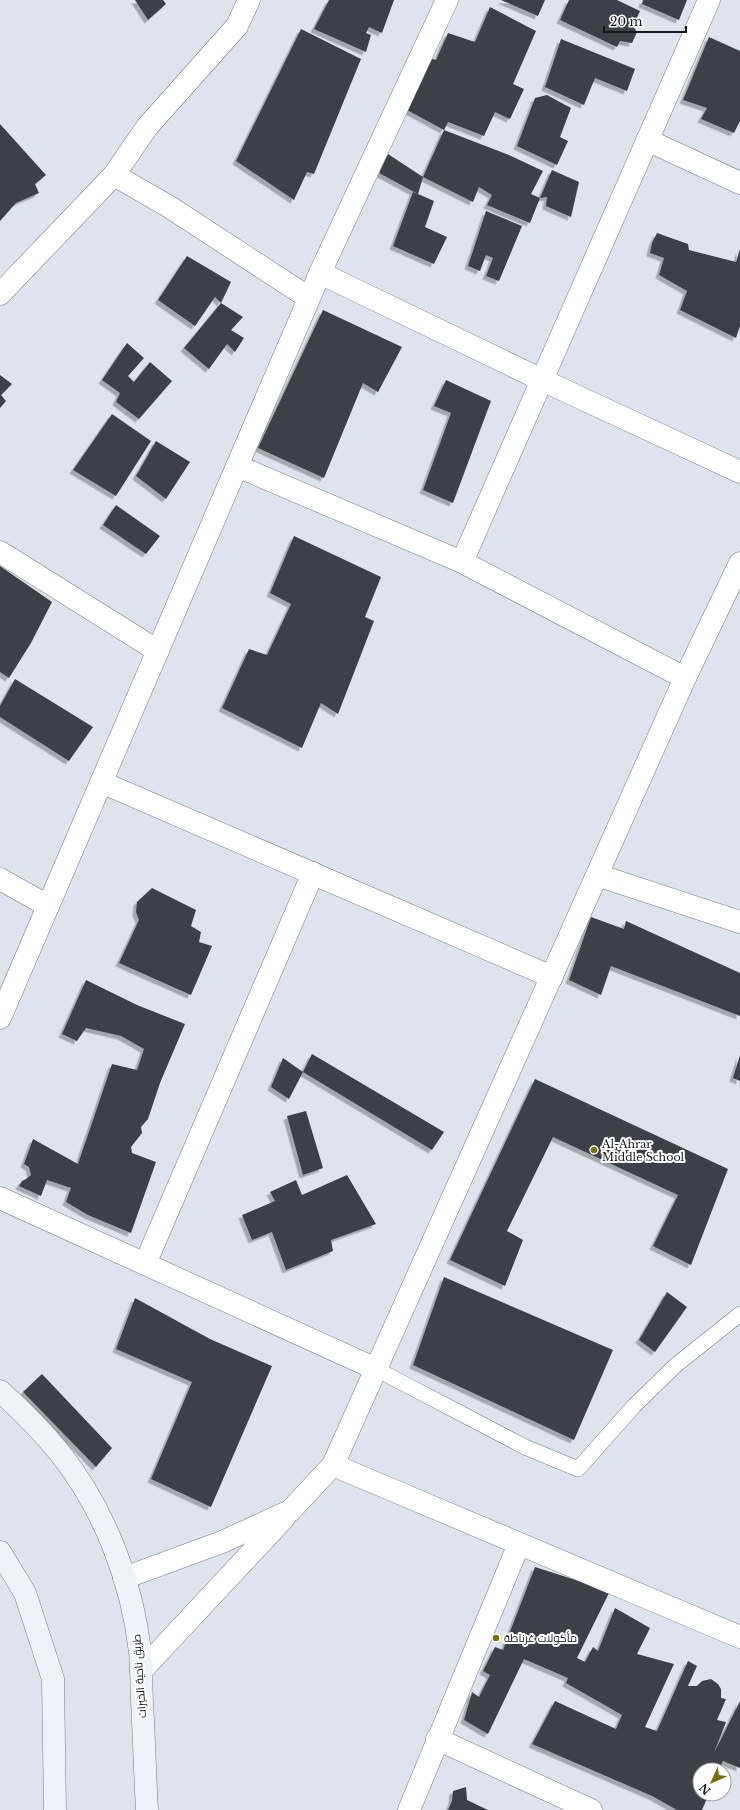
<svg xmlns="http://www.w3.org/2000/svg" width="740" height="1810" font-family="'Libre Baskerville',Cairo,serif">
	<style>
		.building { fill: #3c4148; filter: url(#shadow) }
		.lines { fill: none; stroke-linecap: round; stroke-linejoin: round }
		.service-casing { stroke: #757b83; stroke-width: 16 }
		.minor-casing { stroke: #757b83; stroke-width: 23 }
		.secondary-casing { stroke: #757b83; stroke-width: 23 }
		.service { stroke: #fff; stroke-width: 15 }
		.minor { stroke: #fff; stroke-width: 22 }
		.secondary { stroke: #eef3f9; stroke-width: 22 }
		.poi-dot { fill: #7e6f0c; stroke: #fff; stroke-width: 1.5 }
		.labels { text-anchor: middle; stroke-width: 4; stroke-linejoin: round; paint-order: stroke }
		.poi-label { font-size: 11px; fill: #14161a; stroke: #fff; text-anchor: start }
		.street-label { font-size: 11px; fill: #14161a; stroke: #fff }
	</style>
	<defs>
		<filter id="shadow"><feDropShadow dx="-3.5" dy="3.5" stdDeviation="0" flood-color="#0004"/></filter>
	</defs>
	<rect width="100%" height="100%" fill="#dee4ee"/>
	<g class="building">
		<path d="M135,0h28l3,4 -18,16z"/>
		<path d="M329,0h65l-12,33 -13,-6 -3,6 5,2 -5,17 -52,-23z"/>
		<path d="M501,0h44l-7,16z"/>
		<path d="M569,0h48l23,11 -7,15 4,6 -5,11 -12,-2 -3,6 -57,-27z"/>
		<path d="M643,0h44l-8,20 -37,-16z"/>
		<path d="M490,7l46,24 -23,53 11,5 -14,30 -15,-7 -11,24 -36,-14 -4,8 -37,-20 22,-52 7,2 12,-27 27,9z"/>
		<path d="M301,29l60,30 -47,115 -7,-2 -13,28 -58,-39z"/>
		<path d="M709,37l31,14v70l-6,12 -33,-14 6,-11 -24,-8z"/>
		<path d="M561,39l74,30 -8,22 -32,-13 -11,27 -39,-18z"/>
		<path d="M547,95l24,13 -11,29 8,4 -11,24 -40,-19 18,-48z"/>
		<path d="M0,124l46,51 -11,9 4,9 -23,10 -16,18z"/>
		<path d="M444,130l65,25 34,16 -12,23 9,4 -10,25 -43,-18 5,-10 -13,-8 -6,15 -50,-25z"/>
		<path d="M388,154l35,23 -5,17 16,7 -9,26 22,10 -13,27 -41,-18 20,-54 5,2 -39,-21z"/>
		<path d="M552,170l27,12 -8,35 -25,-11 1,-9 -7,1z"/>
		<path d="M486,211l36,15 -23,55 -13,-5 7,-18 -7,-3 -6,16 -12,-5z"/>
		<path d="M657,233l31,11 1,6 47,12 4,-13v77l-4,12 -56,-28 7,-19 -28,-16 5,-17 -14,-5 2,-10z"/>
		<path d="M187,256l44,26 -10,21 -6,-6 -20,29 -37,-26z"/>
		<path d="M221,303l22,14 -12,13 13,8 -9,14 -8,-8 -18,25 -25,-21z"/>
		<path d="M323,310l79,37 -24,45 -15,-9 -39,95 -66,-30z"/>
		<path d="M127,343l17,15 -16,18 6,6 16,-20 22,19 -33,38 -23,-17 4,-9 -18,-13z"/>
		<path d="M0,375l12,9 -11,11 5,6 -6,7z"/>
		<path d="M446,380l45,21 -38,102 -30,-13 28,-77 -17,-7z"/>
		<path d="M112,414l39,27 -35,55 -43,-26z"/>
		<path d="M156,441l34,21 -24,37 -30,-23z"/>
		<path d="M116,505l44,31 -14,18 -43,-29z"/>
		<path d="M294,536l87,41 -16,40 9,4 -36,93 -17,-11 -19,45 -80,-40 27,-59 18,6 24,-51 -21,-11z"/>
		<path d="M0,566l52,36 -21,41 -22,35 -9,-6z"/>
		<path d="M15,679l78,48 -24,34 -69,-44v-11z"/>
		<path d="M152,888l44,22 -5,16 10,6 -2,10 13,4 -21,49 -72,-32 20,-43 -3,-8 1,-10z"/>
		<path d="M591,917l33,12 2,-8 114,52v43l-129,-50 -10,29 -32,-15z"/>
		<path d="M86,980l51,25 48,19 -25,59 -12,36 -7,8 1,6 -11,14 1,6 24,9 -25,71 -43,-18 -22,-13 5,-14 -24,-8 -6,16 -22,-10 3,-5 4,-2 5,-4 -2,-8 -5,-3 9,-25 45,25 34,-100 25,6 7,-21 -23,-13 -35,-8 -9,13 -15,-7z"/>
		<path d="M312,1054l132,78 -12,18 -129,-78z"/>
		<path d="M740,1055v26l-7,-3z"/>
		<path d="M283,1058l20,14 -14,27 -18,-12z"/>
		<path d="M535,1079l193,90 -37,96 -38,-19 25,-51 -125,-58 -46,94 16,9 -18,46 -55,-26z"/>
		<path d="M306,1111l17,57 -20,7 -16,-59z"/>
		<path d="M347,1175l29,49 -45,16 2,11 -47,19 -14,-38 -20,8 -10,-25 33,-14 -5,-9 26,-12 6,15z"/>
		<path d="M444,1277l169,73 -39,90 -161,-75z"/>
		<path d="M667,1292l20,15 -32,45 -16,-12z"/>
		<path d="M135,1298l75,41 62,27 -61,141 -60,-28 41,-97 -76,-33z"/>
		<path d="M42,1374l70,74 -16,19 -73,-75z"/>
		<path d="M535,1567l75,24 -33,67 8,4 8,-15 5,4 17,-43 35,20 -13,26 37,10 -29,63 12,4 31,-70 9,5 -9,20h9l5,-5 9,-2 7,5 3,5v9l5,1 -9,21 9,2 -12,31 26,-52v67l-17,-7 -4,9h-19v24h9l-7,16h-25l-25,-14 -120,-52 23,-43 61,28 6,-14 -56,-32 2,-5 -44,-19 -36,75 -24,-14 8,-28 7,5 11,-22 -7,-4 12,-24 8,3z"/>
		<path d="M466,1787l1,13 21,10h-40l4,-9 1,-10z"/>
	</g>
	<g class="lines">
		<defs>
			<path id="service" d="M376,1369l149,78 53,22 56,-63 42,-41 64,-51"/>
			<g id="minor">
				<path d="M647,140l93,43"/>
				<path d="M114,175l54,31 141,92"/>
				<path d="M320,273l222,107 198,92"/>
				<path d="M0,294l114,-119 33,-48 90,-101 12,-26"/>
				<path d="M237,466l225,96 223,116"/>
				<path d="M0,552l158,99"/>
				<path d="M462,562l247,-562"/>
				<path d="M101,782l451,195"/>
				<path d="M597,875l143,47"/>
				<path d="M0,879l48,27"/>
				<path d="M0,1018l320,-745 127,-273"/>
				<path d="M0,1198l376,171"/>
				<path d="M145,1264l168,-391"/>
				<path d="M333,1465l407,172"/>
				<path d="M124,1578l98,-36 68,-31 43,-46 352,-787 55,-115"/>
				<path d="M141,1671l143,-153"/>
				<path d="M437,1739l154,71"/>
				<path d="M409,1810l110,-266"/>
			</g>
			<g id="secondary">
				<path d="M0,1391c21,19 41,39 59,61 45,56 73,129 81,200 2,16 1,33 2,49 2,36 3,73 5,109"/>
				<path d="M0,1552l25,41 28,86 2,131"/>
			</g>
		</defs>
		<use href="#service" class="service-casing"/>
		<use href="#minor" class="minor-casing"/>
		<use href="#secondary" class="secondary-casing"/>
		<use href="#service" class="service"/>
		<use href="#minor" class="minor"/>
		<use href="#secondary" class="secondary"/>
	</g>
	<g class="poi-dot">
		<circle cx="594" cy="1150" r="4"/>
		<circle cx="496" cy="1638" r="4"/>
	</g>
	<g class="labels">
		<g class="poi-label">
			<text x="602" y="1148">Al-Ahrar<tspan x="602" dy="13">Middle School</tspan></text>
			<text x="504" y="1642">مأكولات غرناطة</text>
		</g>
		<g class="street-label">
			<text transform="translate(139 1676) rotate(-94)" y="4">طريق ناحية الخيرات</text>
		</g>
	</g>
	<g transform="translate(712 1782) rotate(225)"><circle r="19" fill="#ffffff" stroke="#a1a2a3"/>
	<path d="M0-3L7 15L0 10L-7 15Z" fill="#7e6f0c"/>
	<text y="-6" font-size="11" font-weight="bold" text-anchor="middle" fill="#14161a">N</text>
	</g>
	<path d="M604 26v6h82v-6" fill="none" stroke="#14161a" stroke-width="2"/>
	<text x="610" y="26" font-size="12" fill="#14161a" stroke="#ffffff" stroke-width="3" paint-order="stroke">20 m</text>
</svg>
